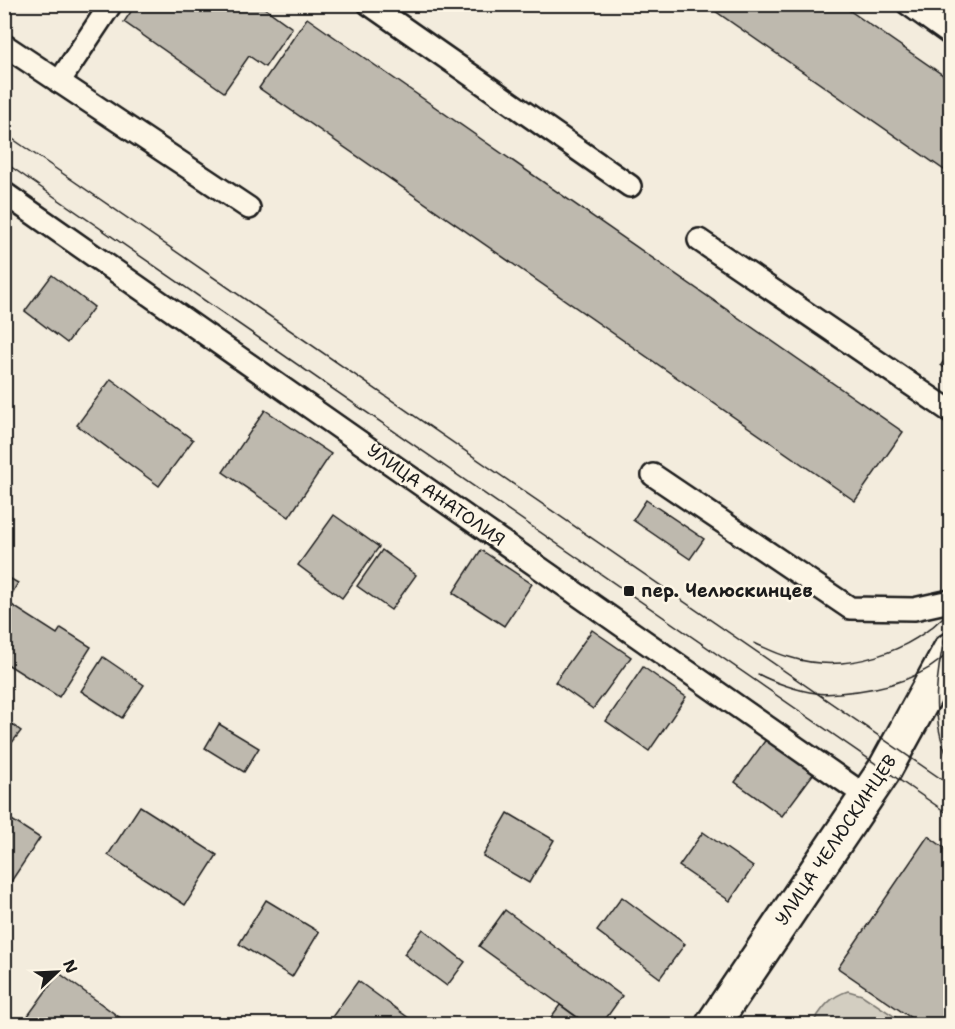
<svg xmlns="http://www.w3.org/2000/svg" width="955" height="1029" font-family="'Shantell Sans',sans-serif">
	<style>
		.green { fill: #d3cec1; stroke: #78756e; stroke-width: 1.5 }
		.building { fill: #beb9ae; stroke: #1c1c1c; stroke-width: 1.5 }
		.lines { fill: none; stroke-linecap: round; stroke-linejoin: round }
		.lane-casing { stroke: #1c1c1c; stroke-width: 26 }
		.secondary-casing { stroke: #1c1c1c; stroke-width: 38 }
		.lane { stroke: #fcf5e5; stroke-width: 21 }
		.secondary { stroke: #fcf5e5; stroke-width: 33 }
		.tram { stroke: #1c1c1c; stroke-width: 1.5 }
		.poi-dot { fill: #1c1c1c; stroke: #fcf5e5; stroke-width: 2 }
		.labels { text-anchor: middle; stroke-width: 5; stroke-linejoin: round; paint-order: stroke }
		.street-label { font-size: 18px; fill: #1c1c1c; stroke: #fcf5e5 }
		.poi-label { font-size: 18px; font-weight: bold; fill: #1c1c1c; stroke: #fcf5e5; text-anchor: start }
	</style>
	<rect width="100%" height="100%" fill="#f3ecdd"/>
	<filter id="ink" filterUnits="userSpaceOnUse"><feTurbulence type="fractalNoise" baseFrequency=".0167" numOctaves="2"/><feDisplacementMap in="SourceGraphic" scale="12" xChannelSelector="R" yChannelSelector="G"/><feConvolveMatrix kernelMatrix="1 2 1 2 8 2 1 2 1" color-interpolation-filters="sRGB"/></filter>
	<g filter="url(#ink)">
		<path class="green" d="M848,991l14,4 44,29h-94c10,-15 17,-27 36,-33z"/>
		<g class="building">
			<path d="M136,4h123l33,24 -27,39 -16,-11 -25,36 -100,-70z"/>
			<path d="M705,4h135l110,76v94z"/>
			<path d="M307,18l596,414 -48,69 -596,-413z"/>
			<path d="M52,275l42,32 -27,36 -42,-32z"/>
			<path d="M950,351v21l-9,-7z"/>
			<path d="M111,379l82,61 -34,46 -82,-61z"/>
			<path d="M265,410l66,44 -42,63 -66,-45z"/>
			<path d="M646,500l58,39 -14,20 -57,-39z"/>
			<path d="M334,515l45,32 -37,51 -44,-33z"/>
			<path d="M382,550l34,25 -25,35 -34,-24z"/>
			<path d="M481,550l51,34 -28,42 -51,-33z"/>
			<path d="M4,575l14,8 -11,19 50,32 4,-6 30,19 -32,50 -55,-35z"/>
			<path d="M592,630l39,27 -38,52 -38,-27z"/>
			<path d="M103,657l41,28 -22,33 -41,-27z"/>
			<path d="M643,667l43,30 -37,54 -43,-30z"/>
			<path d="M4,719l17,12 -17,22z"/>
			<path d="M219,724l40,24 -15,24 -39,-24z"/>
			<path d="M767,738l47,35 -32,43 -47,-34z"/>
			<path d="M140,806l77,49 -32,50 -77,-50z"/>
			<path d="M508,813l46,27 -25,43 -46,-27z"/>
			<path d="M4,815l36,23 -36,54z"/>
			<path d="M703,832l50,35 -23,34 -51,-35z"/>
			<path d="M928,836l22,16v118l-5,8 5,3v43h-30l-82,-56z"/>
			<path d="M622,897l63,47 -25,34 -63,-47z"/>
			<path d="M266,900l53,32 -27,45 -53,-33z"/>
			<path d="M505,910l117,86 -20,28h-15l-108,-78z"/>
			<path d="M423,929l42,33 -18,24 -43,-32z"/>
			<path d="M59,973l64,47 -3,4h-98z"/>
			<path d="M358,981l59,43h-90z"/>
			<path d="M560,1005l26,19h-40z"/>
		</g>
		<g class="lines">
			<defs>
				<g id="lane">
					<path d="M369,4l261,182"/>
					<path d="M908,4l42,30"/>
					<path d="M4,45l245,163"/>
					<path d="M59,82l52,-78"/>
					<path d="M4,193l863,604"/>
					<path d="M699,240l251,171"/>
					<path d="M653,475l197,133 64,1 36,-8"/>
				</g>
				<path id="secondary" d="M713,1024l172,-255 65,-119"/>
			</defs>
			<use href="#lane" class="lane-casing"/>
			<use href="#secondary" class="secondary-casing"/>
			<use href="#lane" class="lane"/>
			<use href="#secondary" class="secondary"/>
			<g class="tram">
				<path d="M4,133l946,652"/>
				<path d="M4,162l946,653"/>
				<path d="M950,623l-3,5c-11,43 -18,92 3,134"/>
				<path d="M754,643c12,5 23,11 35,14 56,18 122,-4 161,-47"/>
				<path d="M758,674c15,8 41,17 58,19 7,2 16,0 23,0 39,-3 83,-12 111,-42"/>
			</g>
		</g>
	</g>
	<rect class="poi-dot" x="623" y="585" width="12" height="12" rx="3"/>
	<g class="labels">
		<g class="street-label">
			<text transform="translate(436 495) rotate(35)" y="6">УЛИЦА АНАТОЛИЯ</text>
			<text transform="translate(836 840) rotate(-56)" y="6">УЛИЦА ЧЕЛЮСКИНЦЕВ</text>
		</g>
		<g class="poi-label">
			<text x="641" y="597">пер. Челюскинцев</text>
		</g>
	</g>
	<rect width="955" height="1029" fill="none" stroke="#fcf5e5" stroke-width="24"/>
	<rect x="12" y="12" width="931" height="1005" fill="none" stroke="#1c1c1c" stroke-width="2" filter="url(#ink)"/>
	<g transform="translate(57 972) rotate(67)" stroke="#fcf5e5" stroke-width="4.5" paint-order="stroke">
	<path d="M0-4.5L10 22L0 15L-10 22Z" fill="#1c1c1c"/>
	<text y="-9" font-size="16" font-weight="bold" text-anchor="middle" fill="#1c1c1c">N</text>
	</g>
</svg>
